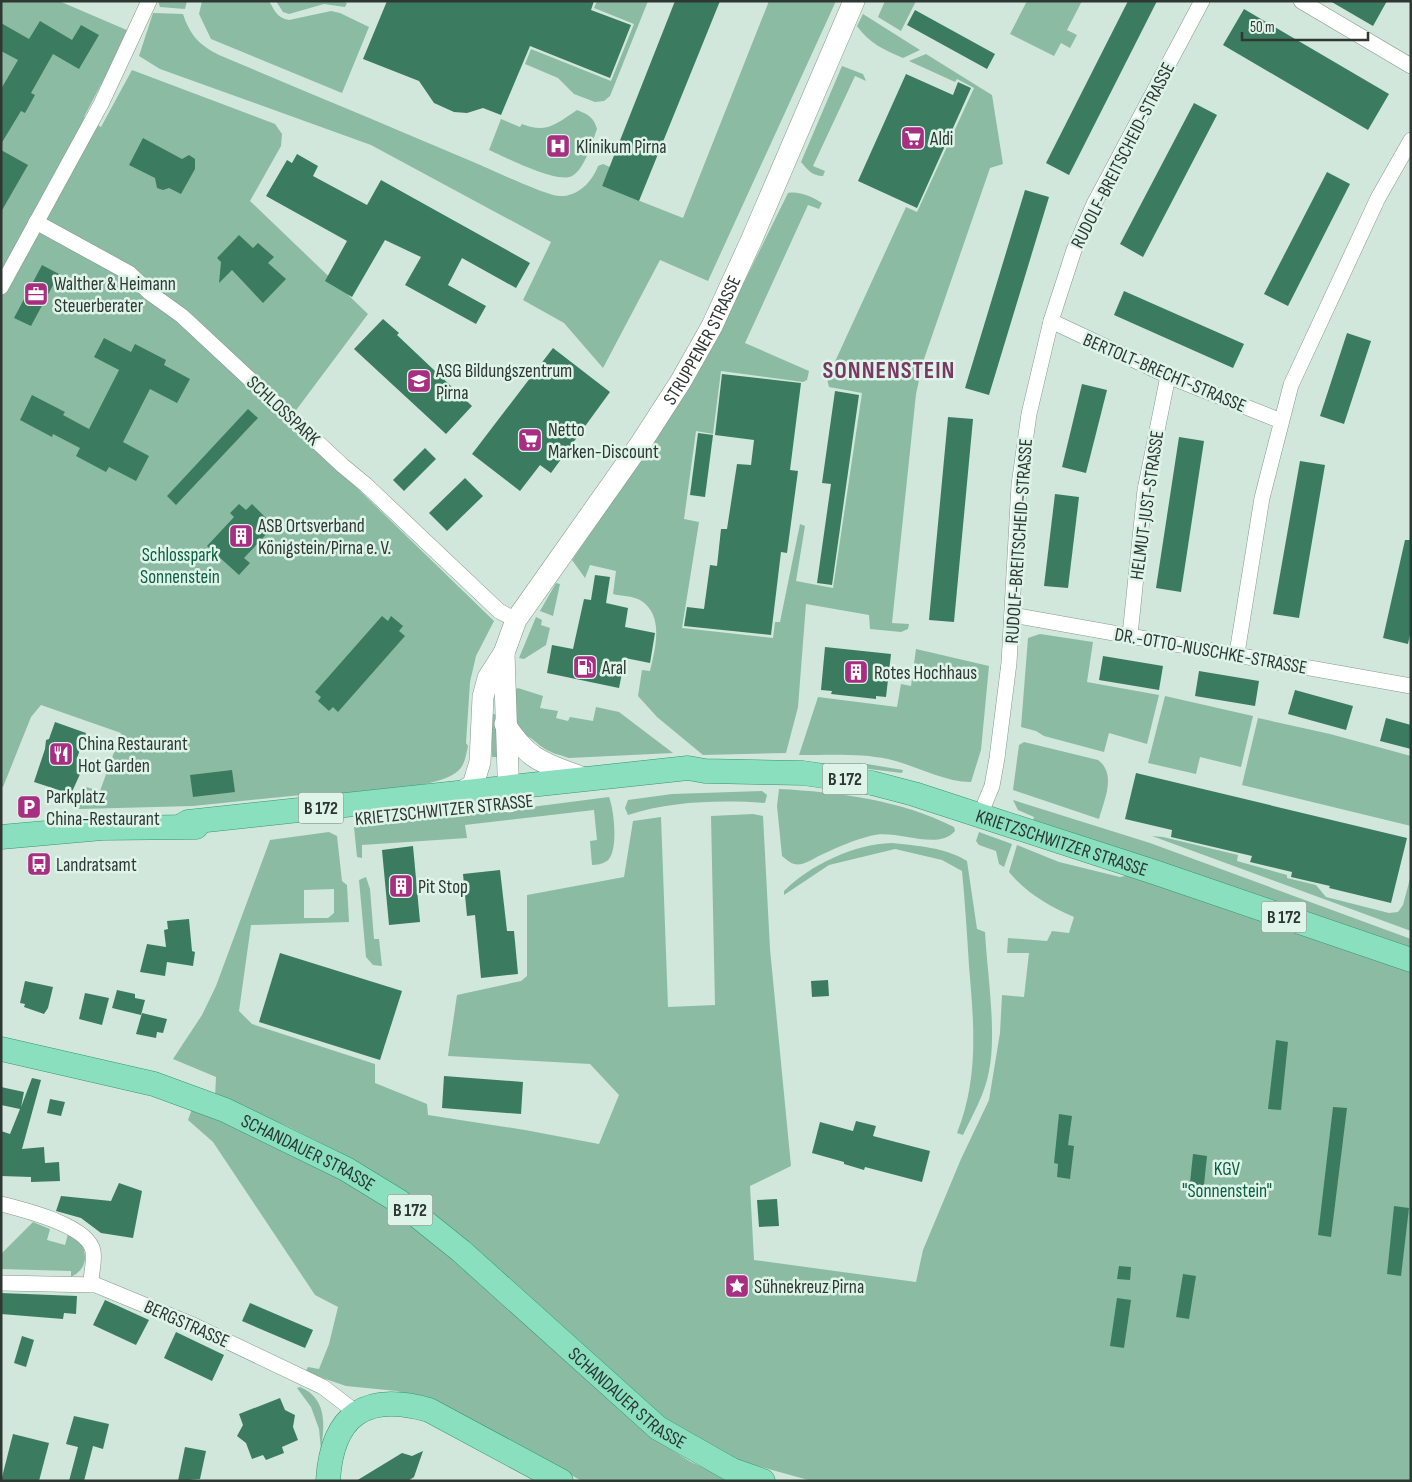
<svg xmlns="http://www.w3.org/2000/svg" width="1412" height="1482" font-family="'Sofia Sans Condensed',sans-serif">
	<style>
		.green { fill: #8cbba3; fill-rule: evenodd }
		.building { fill: #3b7c60 }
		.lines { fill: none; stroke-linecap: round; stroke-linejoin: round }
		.minor-casing { stroke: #83988d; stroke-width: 16 }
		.secondary-casing { stroke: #83988d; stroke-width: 22 }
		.primary-casing { stroke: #369670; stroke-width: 25 }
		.minor { stroke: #fff; stroke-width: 15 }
		.secondary { stroke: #fff; stroke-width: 21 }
		.primary { stroke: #89dfbe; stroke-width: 24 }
		.labels { text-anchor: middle; stroke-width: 5; stroke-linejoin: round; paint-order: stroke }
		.shield { fill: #def4e8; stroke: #637069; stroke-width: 1 }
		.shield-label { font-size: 18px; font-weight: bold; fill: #2e3732 }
		.poi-label { font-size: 19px; fill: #2e3732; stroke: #def4e8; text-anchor: start }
		.street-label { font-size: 19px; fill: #2e3732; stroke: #def4e8 }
		.park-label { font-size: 19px; fill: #0c5f42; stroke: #def4e8 }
		.district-label { font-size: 24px; font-weight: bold; letter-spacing: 1px; fill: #783a62; stroke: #def4e8 }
	</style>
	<rect width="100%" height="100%" fill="#d1e7db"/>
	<g class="green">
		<path d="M1,1h58l70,30 -45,86 17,10 31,-57 143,54 7,10 -1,12 -31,55 118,113 -80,107 206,200 -18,35 -6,26 -4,61 2,3c-2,9 -3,19 -10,25 -22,20 -118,22 -151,26l-6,-2 -108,11 -114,3 7,-22 14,4 21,-58 -80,-28 -10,12 -28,70h-2z"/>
		<path d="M158,1h29l-2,8 -25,-2z"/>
		<path d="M202,1h67c6,10 8,17 20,19l42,-9 9,2 29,14 -27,66 -131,-54 -12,-25z"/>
		<path d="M276,1h66l5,2 -2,4 -21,-3 -35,10 -6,-2z"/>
		<path d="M597,1h51l-38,95 -6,5 -9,1 -21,-8 -16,-16 -33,-14 6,-15 80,32 23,-57 -40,-16z"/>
		<path d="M769,1h67l-128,280 -48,-21 -57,108 -39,-45 -41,-23 28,-58 -180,-97 -211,-76 -21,-13 14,-43 30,1c7,21 16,31 36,41 86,36 172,72 259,109 14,6 69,32 81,32 19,1 33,-14 39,-30l5,-2 7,3 -8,19 81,32z"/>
		<path d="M885,1h31l-15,30 -23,-14z"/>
		<path d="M1027,1h55l-15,29 10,5 -7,13 -9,-5 -7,13 -44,-22z"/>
		<path d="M863,14l57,36 -17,8c-19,-8 -34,-15 -46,-32z"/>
		<path d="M926,54l66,41 11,69 -13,4 -67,194 -7,32 -24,229 17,1 -1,5 -7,3 -31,-3 -1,-14 -63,-11 -8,103 -12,46 -83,2 -46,-38 -19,-21 4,-26 8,1c5,-22 15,-56 -10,-71 -7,-4 -19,-4 -27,-6l3,-23 -26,-6 -5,13 -13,-18 75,-109 73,-120 68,-138c12,-2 24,4 34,10l-3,6 -11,-4 -63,138 64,28 -2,9 -4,2 -82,-11 -8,63 -17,-3 -12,88 15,3 -17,106 91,10 2,-16h5l20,-98 5,2 -9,55 37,7 29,-195 -33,-6 -2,-8 79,-172 11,5 57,-124 -17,-9 -2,3 -46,-21z"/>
		<path d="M842,66l21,8 3,7 -11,-5 -42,90 12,5 -2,5c-11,0 -16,-7 -22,-14z"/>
		<path d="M577,110c10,4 17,7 20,19 -5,13 -12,40 -25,47 -15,8 -67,-19 -83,-26l12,-31 19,8 2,-3c24,10 34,0 55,-14z"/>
		<path d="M556,583l4,1 -7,32 -13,-5z"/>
		<path d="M536,617l6,3 -1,5 9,3 -4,17 -22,14 -5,-1z"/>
		<path d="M1040,634l53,8 -6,40 72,13 -12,49 -38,-11 -5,19 -60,-16 -8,-5 -15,-4 7,-89z"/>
		<path d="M916,649l73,17 -8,84 -10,32c-28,0 -56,-17 -83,-23 -28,-6 -60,-4 -89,-4l19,-58 79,10 4,-23 10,2z"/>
		<path d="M518,688l25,8 -3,12 18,3 -2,7 12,3 2,-4 23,4 3,-14 23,5 54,41 -104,5c-9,-3 -19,-5 -27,-11 -6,-4 -10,-10 -17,-11l-12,-18 -1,-27z"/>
		<path d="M1165,696l88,20 -12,51 -41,-10 -4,17 -48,-11z"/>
		<path d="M491,713l6,2 1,42h-6z"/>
		<path d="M1258,718l72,16 81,22v70l-169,-41z"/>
		<path d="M1024,742l74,18c19,14 6,40 1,59l-86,-29 6,-45z"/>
		<path d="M836,763l31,1 36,6 -1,3 -66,-8z"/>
		<path d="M779,789c59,3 122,11 175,38l1,4c-18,21 -59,-3 -85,5 -16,4 -32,11 -47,18 -7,3 -14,8 -21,10 -9,2 -14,-3 -20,-8l-5,-50z"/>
		<path d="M762,791l5,4 -2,8c-45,-3 -93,-2 -137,12l-3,-7 3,-8 44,-6z"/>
		<path d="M609,797c5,12 10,55 -2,64 -5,3 -10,4 -15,4l-2,-24 7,-1 -3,-30 -129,15 2,13 -105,7v13l-5,-1 -3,-30 131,-14z"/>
		<path d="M1013,800l137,43 261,96v11l-378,-129 1,-4 -16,-7z"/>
		<path d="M753,814l10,2 7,133 21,217 -41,20 4,74 162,22 7,-32 38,-91 28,-59 11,-67 2,-38 22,2 5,-44h-22l1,-15 39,3 5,-10 17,2 5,-16c-24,-10 -48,-24 -65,-45l8,-27 42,17 61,15 10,-2 281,96v510h-599l-76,-21 -70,-40 -259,-226 -54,-35 -66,-33 -72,-29 1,-20 -43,-18 29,-44 14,-29 54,-146 59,-8 8,4 5,45 5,4 2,37 -98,3 -12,86 13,13 123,40v19l52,21 1,11 97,15 74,14 20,-49 -29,-31 -142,-8 9,-61 64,-14 6,-5v-81l97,-18 9,-56 28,-4 7,190 47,-2 -4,-189zM334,889v24l-6,5h-24v-28z"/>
		<path d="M979,832l33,12 -8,23 -5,-3 -3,-13 -17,-6 -3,-4z"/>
		<path d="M1152,836l11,1 75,18 -1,6 50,14v3l29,7 10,12 63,16 9,-1 5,-7 8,-30v56z"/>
		<path d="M892,843c25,3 53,4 75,18l10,68 8,3c2,39 12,101 4,139 -4,23 -16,43 -26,64l-6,-2c22,-56 17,-108 12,-167 -2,-32 -4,-64 -7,-95l-20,-11 -47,-11 -66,16 -45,30v-4c26,-26 70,-47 108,-48z"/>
		<path d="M366,877l4,12 4,50h5l3,27 -9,-1 -7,-8 -7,-77z"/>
		<path d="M192,1109l29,10 119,58 53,34 50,39 208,187 40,25 41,19h-150l-139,-75 -46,-15 -51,-5 -41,-14 3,-5 11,2 10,-25 9,-37 -23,-12 -102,-153 -25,-22z"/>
		<path d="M33,1222l17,7 -3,11 18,5 3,-11 13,6c6,16 7,28 -10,37v-6l-70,-2v-15z"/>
		<path d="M300,1387c27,11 25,38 21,63l-2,-21 -8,-22 -14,-19z"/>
	</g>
	<g class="building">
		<path d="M387,1h207l-3,9 40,15 -21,53 -80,-32 -29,69 -18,-7 -16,5 -13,-1 -20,-9 -15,-22 -56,-22z"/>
		<path d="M675,1h45l-81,200 -37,-15z"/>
		<path d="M1128,1h29l-88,174 -23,-12z"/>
		<path d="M1330,1h57l-14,25z"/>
		<path d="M1244,9l145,85 -21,36 -145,-85z"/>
		<path d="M915,10l80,44 -8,15 -80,-44z"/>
		<path d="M40,21l32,19 9,-15 18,10 -20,34 -26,-15 -22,39 4,2 -10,18 -4,-2 -20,33v-55l17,-29 -17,-9v-28l28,16z"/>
		<path d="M906,74l47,21 5,-13 13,6 -54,120 -59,-27z"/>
		<path d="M1194,103l23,12 -74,142 -23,-13z"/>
		<path d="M143,138l39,21 7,-4 6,4v10l-14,25 -12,-6 -6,2 -6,-2 -2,-10 -26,-13z"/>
		<path d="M1,150l27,15 -27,47z"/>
		<path d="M297,154l21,12 -5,10 54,29 14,-25 149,83 -14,25 -54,-30 -14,27 38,21 -10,18 -71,-39 16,-28 -36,-17 -33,57 -27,-16 22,-40 -81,-45 21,-36 5,3z"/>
		<path d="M1327,172l23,12 -62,122 -24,-12z"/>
		<path d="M1025,190l24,7 -60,198 -24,-7z"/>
		<path d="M239,235l14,13 5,-5 16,14 -6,6 18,16 -23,24 -31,-33 -13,13 2,-21 -4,-4z"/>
		<path d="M42,265l17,9 -28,52 -17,-8z"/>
		<path d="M1124,291l120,53 -11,24 -119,-53z"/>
		<path d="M383,319l16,14 -2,2 75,71 -26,28 -92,-85z"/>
		<path d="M1347,333l24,8 -27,83 -24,-8z"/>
		<path d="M104,338l27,14 4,-8 31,16 -2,5 26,14 -13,24 -27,-14 -27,53 26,14 -13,25 -27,-14 -3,5 -30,-16 4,-8 -27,-14 -1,3 -32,-17 12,-25 33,17 -2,3 26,14 30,-59 -25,-13z"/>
		<path d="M553,348l57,44 -59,81 -11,-8 -20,26 -48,-37z"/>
		<path d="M722,374l79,9 -11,87 8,1 -11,82 -6,-1 -10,83 -87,-9 3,-19 17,2 6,-44 7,1 4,-37h6l10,-65 14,1 3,-25 -39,-5z"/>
		<path d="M1082,384l25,6 -21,83 -24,-6z"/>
		<path d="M835,391l24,4 -27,190 -15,-2 14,-99 -9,-1z"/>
		<path d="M248,409l10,9 -82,87 -9,-9z"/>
		<path d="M948,417l25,2 -19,203 -25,-2z"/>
		<path d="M698,433l15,2 -8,62 -15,-2z"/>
		<path d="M1179,437l25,4 -23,151 -25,-4z"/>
		<path d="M425,448l11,11 -32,32 -11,-11z"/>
		<path d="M1300,461l25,4 -26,153 -26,-4z"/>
		<path d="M465,478l18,18 -36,35 -18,-18z"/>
		<path d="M1055,494l24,3 -11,91 -24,-2z"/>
		<path d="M239,504l7,6 6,-6 22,22 -30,32 6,5 -11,12 -32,-29 27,-29 -4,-4z"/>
		<path d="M1405,540h6v90l-3,14 -25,-6z"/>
		<path d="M595,575l15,2 -4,26 22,5 -3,19 30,6 -5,30 -25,-5 -6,30 -72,-15 5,-28 21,4 11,-50 7,1z"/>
		<path d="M382,616l6,5 3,-5 12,10 -4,5 6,5 -67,76 -5,-5 -4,4 -11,-10 3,-4 -6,-5z"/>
		<path d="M825,647l66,7 -5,43 -10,-1v3l-45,-5 1,-3 -11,-1z"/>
		<path d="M1103,656l60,10 -4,24 -60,-10z"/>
		<path d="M1199,671l60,10 -4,25 -60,-10z"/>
		<path d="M1295,690l58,16 -7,24 -58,-16z"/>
		<path d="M1386,718l25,7v24l-31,-8z"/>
		<path d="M55,722l31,11 -9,25 9,3 -15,33 -37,-12 11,-33 1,-9 3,-1z"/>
		<path d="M232,770l3,22 -42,5 -3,-22z"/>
		<path d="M1136,773l271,65 -16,65 -62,-15 1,-2 -39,-9 1,-5 -42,-10 2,-6 -81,-19 1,-7 -47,-11z"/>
		<path d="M413,846l7,76 -31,3 -7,-75z"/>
		<path d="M500,870l7,61h7l4,43 -37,4 -6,-63 -8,1 -4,-42z"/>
		<path d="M189,919l3,32 3,1 -2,14 -26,-4 -2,14 -25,-4 7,-28 19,3 -2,-17 4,-1 -1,-8z"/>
		<path d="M280,953l122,38 -22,69 -121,-38z"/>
		<path d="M828,980l1,16 -17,1 -1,-16z"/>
		<path d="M25,981l28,6 -5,21 -4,6 -20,-7 1,-3 -5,-1z"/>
		<path d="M117,990l18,4v4l10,2 -4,15 -29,-7z"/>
		<path d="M85,993l24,5 -7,27 -23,-6z"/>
		<path d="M142,1013l25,6 -4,14 -6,-1 -1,6 -20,-4z"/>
		<path d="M1276,1040l12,2 -7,68 -13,-1z"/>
		<path d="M444,1076l79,6 -2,32 -79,-6z"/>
		<path d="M32,1078l9,2 -19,69 22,-2 1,16 14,-1 1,19 -29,1v-5l-30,-1v-45l9,3 10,-25 -19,-4v-18l23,5 -3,15z"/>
		<path d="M50,1099l15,3 -4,14 -14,-3z"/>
		<path d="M1333,1107l14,1 -16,129 -13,-2z"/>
		<path d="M1059,1114l13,2 -4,29 6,1 -4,33 -13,-2 1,-13 -4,-1z"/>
		<path d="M856,1121l20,5 -3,10 57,15 -8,31 -57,-15 -1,3 -20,-6v-2l-32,-9 8,-31 33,9z"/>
		<path d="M1193,1154l14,2 -4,38 -14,-2z"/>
		<path d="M119,1183l23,8 -9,47 -32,-5 -20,-15 -25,-7 5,-15 50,5z"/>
		<path d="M777,1199l2,27 -20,1 -2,-27z"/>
		<path d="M1394,1206l15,2 -8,68 -14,-2z"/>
		<path d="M1119,1266l12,1 -1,13 -13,-1z"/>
		<path d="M1183,1274l13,2 -7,43 -13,-2z"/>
		<path d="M1,1293l76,3 -1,18 -12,-1 -1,6 -62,-5z"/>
		<path d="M1117,1298l14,2 -7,48 -14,-2z"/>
		<path d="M105,1300l44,20 -13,25 -43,-20z"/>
		<path d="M250,1303l63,27 -8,18 -63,-27z"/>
		<path d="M176,1332l48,23 -12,26 -48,-23z"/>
		<path d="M22,1336l12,4 -8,27 -12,-4z"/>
		<path d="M280,1398l5,12 10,5 -2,12 5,13 -16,7 2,6 -18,7 -3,-5 -11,4 -6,-16 -9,-7 6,-11 -4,-11z"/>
		<path d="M74,1416l35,8 -6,25 -10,-3 -9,35h-15l9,-34 -12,-3z"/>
		<path d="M13,1434l36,9 -10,38h-38z"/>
		<path d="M185,1447l21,4 -6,28 -22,2z"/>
		<path d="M423,1451l-9,26 -6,4h-52l46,-28 10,3z"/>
	</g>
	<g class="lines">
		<defs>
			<g id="minor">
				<path d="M1301,1l110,65"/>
				<path d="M36,222l93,51 21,20 32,23 161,150 23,19 133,126 17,9"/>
				<path d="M1,287l100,-183 48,-103"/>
				<path d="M1051,321l117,55 113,45"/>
				<path d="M1012,615l399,71"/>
				<path d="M1130,635l15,-145 23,-114"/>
				<path d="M1237,653l25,-155 29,-113 87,-187 33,-58"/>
				<path d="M980,815l12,-29 5,-28 12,-95 10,-178 10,-71 22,-93 23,-71 20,-46 108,-203"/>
				<path d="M1,1204c23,6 87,21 92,47 2,10 -2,22 -2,32"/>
				<path d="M1,1283l95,2 97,40 130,62 34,26"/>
			</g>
			<g id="secondary">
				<path d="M504,653l5,149"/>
				<path d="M505,724c23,37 41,40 79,54"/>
				<path id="s1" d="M461,792l12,-7 7,-23 3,-65 5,-19 16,-25 12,-33 125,-177 40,-62 31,-55 39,-85 103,-240"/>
			</g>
			<g id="primary">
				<path id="s2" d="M181,826l7,-4 500,-54 17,3 98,2 69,10 42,11 243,79 254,87"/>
				<path d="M1,837l101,-9 94,-1"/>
				<path id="s3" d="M1,1049l153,35 71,26 121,59 54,33 61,49 197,177 74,42 31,11"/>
				<path d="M328,1481c4,-67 38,-89 101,-71l132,71"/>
			</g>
		</defs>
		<use href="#minor" class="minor-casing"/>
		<use href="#secondary" class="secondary-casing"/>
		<use href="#primary" class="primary-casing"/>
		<use href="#minor" class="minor"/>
		<use href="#secondary" class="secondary"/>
		<use href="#primary" class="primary"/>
	</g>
	<defs>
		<symbol id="supermarket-square" viewBox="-11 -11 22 22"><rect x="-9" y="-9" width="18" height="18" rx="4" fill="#a82e82" stroke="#def4e8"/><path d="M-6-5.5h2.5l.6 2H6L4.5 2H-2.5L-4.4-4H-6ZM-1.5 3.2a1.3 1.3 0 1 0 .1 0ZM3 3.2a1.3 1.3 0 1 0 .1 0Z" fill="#fff"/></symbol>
		<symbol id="hospital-square" viewBox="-11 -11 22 22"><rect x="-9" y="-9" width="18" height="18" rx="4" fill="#a82e82" stroke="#def4e8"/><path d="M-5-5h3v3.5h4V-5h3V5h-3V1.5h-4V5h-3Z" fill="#fff"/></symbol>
		<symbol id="office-square" viewBox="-11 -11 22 22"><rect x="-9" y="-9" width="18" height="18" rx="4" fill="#a82e82" stroke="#def4e8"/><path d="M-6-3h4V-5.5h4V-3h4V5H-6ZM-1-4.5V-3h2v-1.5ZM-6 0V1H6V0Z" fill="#fff"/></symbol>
		<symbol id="university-square" viewBox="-11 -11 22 22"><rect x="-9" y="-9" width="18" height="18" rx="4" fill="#a82e82" stroke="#def4e8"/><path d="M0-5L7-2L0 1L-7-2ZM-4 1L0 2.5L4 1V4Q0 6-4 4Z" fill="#fff"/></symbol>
		<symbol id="building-square" viewBox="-11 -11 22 22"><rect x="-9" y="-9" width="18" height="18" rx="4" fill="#a82e82" stroke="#def4e8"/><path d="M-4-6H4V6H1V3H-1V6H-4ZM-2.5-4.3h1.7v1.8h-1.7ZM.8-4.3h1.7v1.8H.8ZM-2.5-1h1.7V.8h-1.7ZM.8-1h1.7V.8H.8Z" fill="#fff"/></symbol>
		<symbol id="fuel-square" viewBox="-11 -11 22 22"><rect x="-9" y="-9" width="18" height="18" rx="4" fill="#a82e82" stroke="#def4e8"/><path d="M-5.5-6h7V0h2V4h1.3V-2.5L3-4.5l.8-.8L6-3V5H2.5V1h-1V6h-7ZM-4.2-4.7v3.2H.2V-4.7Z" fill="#fff"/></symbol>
		<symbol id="restaurant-square" viewBox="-11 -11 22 22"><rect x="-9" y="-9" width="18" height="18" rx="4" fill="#a82e82" stroke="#def4e8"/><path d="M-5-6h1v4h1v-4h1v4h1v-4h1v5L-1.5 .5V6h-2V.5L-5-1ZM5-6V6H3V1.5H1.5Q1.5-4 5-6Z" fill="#fff"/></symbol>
		<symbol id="parking-square" viewBox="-11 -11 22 22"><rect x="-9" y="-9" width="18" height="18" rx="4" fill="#a82e82" stroke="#def4e8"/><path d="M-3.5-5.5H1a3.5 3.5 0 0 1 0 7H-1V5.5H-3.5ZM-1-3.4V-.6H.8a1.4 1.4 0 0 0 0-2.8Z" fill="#fff"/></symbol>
		<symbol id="bus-square" viewBox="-11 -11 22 22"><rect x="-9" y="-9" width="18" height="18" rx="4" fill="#a82e82" stroke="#def4e8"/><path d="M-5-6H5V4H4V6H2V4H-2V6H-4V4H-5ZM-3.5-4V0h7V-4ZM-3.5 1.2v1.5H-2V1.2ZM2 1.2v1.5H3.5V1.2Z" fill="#fff"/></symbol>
		<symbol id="sight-square" viewBox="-11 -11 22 22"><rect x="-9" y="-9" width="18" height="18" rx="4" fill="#a82e82" stroke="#def4e8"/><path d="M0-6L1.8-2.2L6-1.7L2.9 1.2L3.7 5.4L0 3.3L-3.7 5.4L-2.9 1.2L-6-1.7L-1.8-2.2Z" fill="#fff"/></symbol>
	</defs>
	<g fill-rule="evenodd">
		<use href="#supermarket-square" x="899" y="124" width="28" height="28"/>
		<use href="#hospital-square" x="544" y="132" width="28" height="28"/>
		<use href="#office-square" x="22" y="280" width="28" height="28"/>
		<use href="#university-square" x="405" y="367" width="28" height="28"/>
		<use href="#supermarket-square" x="516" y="426" width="28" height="28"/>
		<use href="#building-square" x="227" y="522" width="28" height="28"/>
		<use href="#fuel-square" x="571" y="653" width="28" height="28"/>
		<use href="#building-square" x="842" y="658" width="28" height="28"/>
		<use href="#restaurant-square" x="47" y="740" width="28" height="28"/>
		<use href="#parking-square" x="15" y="793" width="28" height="28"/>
		<use href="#bus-square" x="25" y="850" width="28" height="28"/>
		<use href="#building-square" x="387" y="872" width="28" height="28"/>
		<use href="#sight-square" x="723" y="1272" width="28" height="28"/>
	</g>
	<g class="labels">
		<g class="shield">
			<rect x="822.5" y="763.5" width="45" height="31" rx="4"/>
			<rect x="298.5" y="792.5" width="45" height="31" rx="4"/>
			<rect x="1261.5" y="901.5" width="45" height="31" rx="4"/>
			<rect x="387.5" y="1194.5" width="45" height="31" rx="4"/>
		</g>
		<g class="shield-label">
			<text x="845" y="785">B 172</text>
			<text x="321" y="814">B 172</text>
			<text x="1284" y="923">B 172</text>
			<text x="410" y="1216">B 172</text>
		</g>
		<g class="poi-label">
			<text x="930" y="145">Aldi</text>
			<text x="576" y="153">Klinikum Pirna</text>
			<text x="54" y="290">Walther &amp; Heimann<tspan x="54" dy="22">Steuerberater</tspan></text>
			<text x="436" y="377">ASG Bildungszentrum<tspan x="436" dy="22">Pirna</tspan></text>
			<text x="548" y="436">Netto<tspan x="548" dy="22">Marken-Discount</tspan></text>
			<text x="258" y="532">ASB Ortsverband<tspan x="258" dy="22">Königstein/Pirna e. V.</tspan></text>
			<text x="602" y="674">Aral</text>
			<text x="874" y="679">Rotes Hochhaus</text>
			<text x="78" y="750">China Restaurant<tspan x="78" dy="22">Hot Garden</tspan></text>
			<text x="46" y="803">Parkplatz<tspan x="46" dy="22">China-Restaurant</tspan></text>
			<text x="56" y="871">Landratsamt</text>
			<text x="418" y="893">Pit Stop</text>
			<text x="754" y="1293">Sühnekreuz Pirna</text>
		</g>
		<g class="street-label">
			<text transform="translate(1122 155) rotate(-63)" y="7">RUDOLF-BREITSCHEID-STRASSE</text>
			<text dy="7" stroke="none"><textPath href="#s1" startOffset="524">STRUPPENER STRASSE</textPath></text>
			<text transform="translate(1165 372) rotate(23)" y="7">BERTOLT-BRECHT-STRASSE</text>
			<text transform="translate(284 410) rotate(43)" y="7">SCHLOSSPARK</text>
			<text transform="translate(1146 505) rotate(-82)" y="7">HELMUT-JUST-STRASSE</text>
			<text transform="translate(1018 541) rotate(-86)" y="7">RUDOLF-BREITSCHEID-STRASSE</text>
			<text transform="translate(1211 650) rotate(10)" y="7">DR.-OTTO-NUSCHKE-STRASSE</text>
			<text transform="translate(444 809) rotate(-6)" y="7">KRIETZSCHWITZER STRASSE</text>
			<text dy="7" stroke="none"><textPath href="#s2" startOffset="895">KRIETZSCHWITZER STRASSE</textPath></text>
			<text dy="7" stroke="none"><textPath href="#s3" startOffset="326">SCHANDAUER STRASSE</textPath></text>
			<text transform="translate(187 1323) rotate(24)" y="7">BERGSTRASSE</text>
			<text dy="7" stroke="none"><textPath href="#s3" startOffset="731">SCHANDAUER STRASSE</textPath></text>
		</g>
		<g class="park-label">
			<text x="180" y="561">Schlosspark<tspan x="180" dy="22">Sonnenstein</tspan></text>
			<text x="1227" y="1175">KGV<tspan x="1227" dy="22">"Sonnenstein"</tspan></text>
		</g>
		<g class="district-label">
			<text x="889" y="378">SONNENSTEIN</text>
		</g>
	</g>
	<rect width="1412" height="1482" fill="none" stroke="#2e3732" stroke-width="5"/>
	<path d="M1242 32v8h126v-8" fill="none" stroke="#2e3732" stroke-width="2.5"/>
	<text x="1250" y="32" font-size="15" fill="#2e3732" stroke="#def4e8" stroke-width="4" paint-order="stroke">50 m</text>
</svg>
